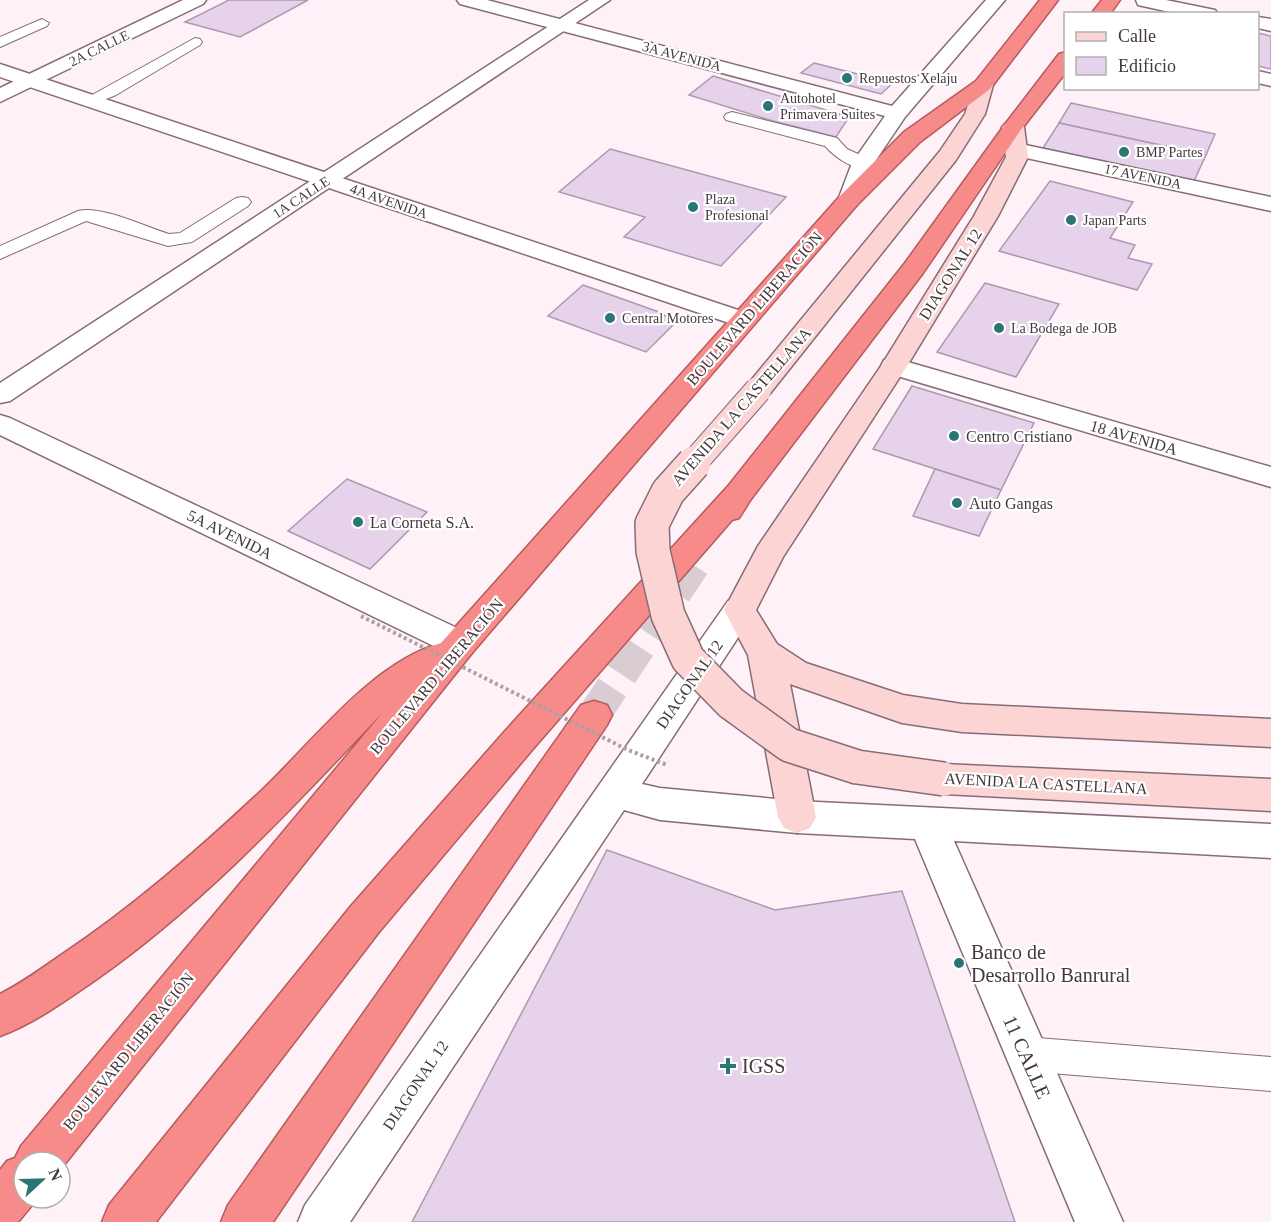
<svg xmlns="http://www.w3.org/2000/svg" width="1271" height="1222" font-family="'Times New Roman',serif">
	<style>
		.building { fill: #e6d3eb; stroke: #ac99b0; stroke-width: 1.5 }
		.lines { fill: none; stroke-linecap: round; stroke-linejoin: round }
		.trunk-tunnel { stroke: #d9ccd2; stroke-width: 33; stroke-dasharray: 33 16; stroke-linecap: butt }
		.service-casing { stroke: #876c78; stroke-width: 2 }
		.minor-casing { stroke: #876c78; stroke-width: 3 }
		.tertiary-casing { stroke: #876c78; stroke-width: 3 }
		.secondary-casing { stroke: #876c78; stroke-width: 3 }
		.trunk-casing { stroke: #b65b5c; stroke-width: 3 }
		.service { fill: #fff; fill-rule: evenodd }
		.minor { fill: #fff; fill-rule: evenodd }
		.tertiary { fill: #fff; fill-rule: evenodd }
		.secondary { fill: #fbd4d3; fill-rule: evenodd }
		.trunk { fill: #f68b8a; fill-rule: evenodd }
		.secondary-bridge-far1-casing { stroke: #876c78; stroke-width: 28; stroke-linecap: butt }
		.secondary-bridge-casing { stroke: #876c78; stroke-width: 36; stroke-linecap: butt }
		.path-bridge { stroke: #aca0a5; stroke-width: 4; stroke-dasharray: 3 3; stroke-linecap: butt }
		.secondary-bridge-far1 { stroke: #fbd4d3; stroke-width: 26 }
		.secondary-bridge { stroke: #fbd4d3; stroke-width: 33 }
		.poi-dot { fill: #2b7574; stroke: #fff; stroke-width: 2 }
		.labels { text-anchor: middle; stroke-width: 4.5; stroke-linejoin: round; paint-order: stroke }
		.far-street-label { font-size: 14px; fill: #44383d; stroke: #fff }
		.far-poi-label { font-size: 14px; fill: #44383d; stroke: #fff; text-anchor: start }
		.street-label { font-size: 16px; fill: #44383d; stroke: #fff }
		.poi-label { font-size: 16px; fill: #44383d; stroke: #fff; text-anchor: start }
		.near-poi-label { font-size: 20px; fill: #44383d; stroke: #fff; text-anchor: start }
		.near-street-label { font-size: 20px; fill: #44383d; stroke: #fff }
	</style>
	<rect width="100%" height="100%" fill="#fef1f7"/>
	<g class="building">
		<path d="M229,0h79l-68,37 -55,-15z"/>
		<path d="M1258,33l13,3v33l-13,-3z"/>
		<path d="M814,63l79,20 -12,11 -80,-21z"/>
		<path d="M713,76l136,41 -13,20 -63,-16 -84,-26z"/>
		<path d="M1071,103l144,31 -9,21 -147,-32z"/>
		<path d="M1059,123l147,32 -12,26 -151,-33z"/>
		<path d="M610,149l176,48 -65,69 -97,-29 21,-20 -86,-25z"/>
		<path d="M1050,181l83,21 -23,36 25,7 -7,13 24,6 -15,26 -138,-39z"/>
		<path d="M985,283l74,21 -43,73 -79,-25z"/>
		<path d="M583,285l76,27 12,7 2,6 -27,27 -98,-36z"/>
		<path d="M912,386l122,37 -33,67 -128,-41z"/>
		<path d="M935,469l66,21 -22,46 -66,-20z"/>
		<path d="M347,479l80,33 -57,57 -82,-38z"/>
		<path d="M607,850l168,60 127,-19 113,331h-603z"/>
	</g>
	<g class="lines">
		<path class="trunk-tunnel" d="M594,715l108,-163"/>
		<defs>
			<g id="service">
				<path d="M42,19l7,4 -2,3 -47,21v-10z"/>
				<path d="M195,38l5,1 2,3 -2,3 -84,50 -25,10 -8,-5z"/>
				<path d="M732,112l105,26 10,11 22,10 2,4 -2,4c-16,4 -34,-10 -44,-21l-99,-26 -2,-3 2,-3z"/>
				<path d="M242,197l6,1 3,4 -3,4 -56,36 -24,4 -82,-25 -86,38v-13l78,-35c23,-6 68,16 91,23l11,-1 56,-35z"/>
				<path d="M1026,1037l245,20v34l-245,-20 -12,-5 -5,-12 5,-12z"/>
			</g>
			<g id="minor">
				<path d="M457,0h30l405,106 94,-106h19l-100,117 -31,46 -14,37 -3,5 -8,2 -8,-2 -3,-5 14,-37 33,-47 -425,-112z"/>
				<path d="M1136,0h30l49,10 3,4h-39l-41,-9z"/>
				<path d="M1258,17l13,2v12l-13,-3z"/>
				<path d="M0,64l753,251 4,5 -4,5 -9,3 -9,-3 -735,-248z"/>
				<path d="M1258,71l13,3v12l-13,-3z"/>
				<path d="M1016,143l255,54v14l-263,-57 -3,-5 3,-5z"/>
				<path d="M894,358l377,109v20l-387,-115 -3,-6 3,-6z"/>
				<path d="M0,415l10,3 462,217 5,9 -5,9 -12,4 -12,-4 -448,-218z"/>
			</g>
			<g id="tertiary">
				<path d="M183,0h23l-3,4 -203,98v-14z"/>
				<path d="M589,0h21l-600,401 -10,2v-20z"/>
				<path d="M740,598l12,3 4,9 -114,174 18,4 137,13 474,23v34l-317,-17 169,381h-48l-160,-383 -118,-6 -137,-13 -36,-10 -274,412h-52l7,-17 423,-604z"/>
			</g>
			<g id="secondary">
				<path d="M983,79l7,2 3,4 -8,29 -29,46 -188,236 -10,2 -10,-2 -4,-6 4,-6 192,-233 25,-37 11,-33z"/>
				<path d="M1013,121l7,2 4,4 4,30 -30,59 -91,150 -124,191 -27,53 21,34 29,19 97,32 59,9 309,15v28l-309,-15 -60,-9 -112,-39 26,133 -6,11 -13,5 -13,-5 -6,-11 -30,-162 -24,-45 34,-64 123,-180 93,-150 32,-59 -4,-30 4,-4z"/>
				<path d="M944,764l327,15v32l-327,-17 -13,-4 -6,-11 6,-11z"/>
			</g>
			<g id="trunk">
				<path d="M1040,0h18l-68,89 -70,53 -63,63 -385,448 -412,517v-8h-36v36h14l-20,24h-18v-52l7,-9 8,-3 6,-12 363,-435c-91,96 -181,194 -290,270 -31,21 -59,42 -94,55v-42c22,-11 41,-25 61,-39 72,-48 137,-105 200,-164 52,-49 110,-128 180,-148l400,-448 63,-63 72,-51z"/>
				<path d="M1102,0h18l-10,14h-19z"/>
				<path d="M1066,52v20l-46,59 -97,142 -172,226 -12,19 -7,2 -200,230 -153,182 -223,290h-54l7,-17 242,-299 155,-176 223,-245 176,-222 101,-140 53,-69z"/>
				<path d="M594,701l13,4 5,10 -5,10 -334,497h-52l7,-17 353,-500z"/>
			</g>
		</defs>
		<use href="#service" class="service-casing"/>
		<use href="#minor" class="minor-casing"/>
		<use href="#tertiary" class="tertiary-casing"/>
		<use href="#secondary" class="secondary-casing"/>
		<use href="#trunk" class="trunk-casing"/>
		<use href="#service" class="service"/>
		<use href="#minor" class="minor"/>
		<use href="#tertiary" class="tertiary"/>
		<use href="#secondary" class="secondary"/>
		<use href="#trunk" class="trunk"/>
		<defs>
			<path id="secondary-bridge-far1" d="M693,464l65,-74"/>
			<path id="secondary-bridge" d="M694,463l-26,29 -16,32 1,27 15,64 20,44 43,44 58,42 68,22 87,12"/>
		</defs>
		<use href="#secondary-bridge-far1" class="secondary-bridge-far1-casing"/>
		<use href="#secondary-bridge" class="secondary-bridge-casing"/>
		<path class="path-bridge" d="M361,616l267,134 39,15"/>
		<use href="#secondary-bridge-far1" class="secondary-bridge-far1"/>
		<use href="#secondary-bridge" class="secondary-bridge"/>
	</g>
	<g class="poi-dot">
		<circle cx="847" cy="78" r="6"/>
		<circle cx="768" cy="106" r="6"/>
		<circle cx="1124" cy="152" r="6"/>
		<circle cx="693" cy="207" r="6"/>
		<circle cx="1071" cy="220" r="6"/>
		<circle cx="610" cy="318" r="6"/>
		<circle cx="999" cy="328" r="6"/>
		<circle cx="954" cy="436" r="6"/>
		<circle cx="957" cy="503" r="6"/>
		<circle cx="358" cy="522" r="6"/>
		<circle cx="959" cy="963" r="6"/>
		<path d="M725 1057h6v6h6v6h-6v6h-6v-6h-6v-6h6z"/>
	</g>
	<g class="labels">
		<g class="far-street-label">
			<text transform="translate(99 48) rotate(-26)" y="5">2A CALLE</text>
			<text transform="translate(682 56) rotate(15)" y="5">3A AVENIDA</text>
			<text transform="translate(1143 176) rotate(12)" y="5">17 AVENIDA</text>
			<text transform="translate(301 197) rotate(-33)" y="5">1A CALLE</text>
			<text transform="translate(389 201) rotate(19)" y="5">4A AVENIDA</text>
		</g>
		<g class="far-poi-label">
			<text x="859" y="83">Repuestos Xelaju</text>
			<text x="780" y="103">Autohotel<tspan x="780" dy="16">Primavera Suites</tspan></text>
			<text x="1136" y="157">BMP Partes</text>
			<text x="705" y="204">Plaza<tspan x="705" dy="16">Profesional</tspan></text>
			<text x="1083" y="225">Japan Parts</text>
			<text x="622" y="323">Central Motores</text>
			<text x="1011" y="333">La Bodega de JOB</text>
		</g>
		<g class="street-label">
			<text transform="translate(950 274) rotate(-58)" y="6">DIAGONAL 12</text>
			<text transform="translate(754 308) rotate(-49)" y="6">BOULEVARD LIBERACIÓN</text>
			<text transform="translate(741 406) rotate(-49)" y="6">AVENIDA LA CASTELLANA</text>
			<text transform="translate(1134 437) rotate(16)" y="6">18 AVENIDA</text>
			<text transform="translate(230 534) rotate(26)" y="6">5A AVENIDA</text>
			<text transform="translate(436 676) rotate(-50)" y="6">BOULEVARD LIBERACIÓN</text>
			<text transform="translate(689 684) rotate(-55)" y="6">DIAGONAL 12</text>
			<text transform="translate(1046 783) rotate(3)" y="6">AVENIDA LA CASTELLANA</text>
			<text transform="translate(128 1051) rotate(-51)" y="6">BOULEVARD LIBERACIÓN</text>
			<text transform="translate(415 1085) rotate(-56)" y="6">DIAGONAL 12</text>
		</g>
		<g class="poi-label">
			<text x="966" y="442">Centro Cristiano</text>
			<text x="969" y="509">Auto Gangas</text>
			<text x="370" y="528">La Corneta S.A.</text>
		</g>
		<g class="near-poi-label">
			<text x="971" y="959">Banco de<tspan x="971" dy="23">Desarrollo Banrural</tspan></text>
			<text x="742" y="1073">IGSS</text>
		</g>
		<g class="near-street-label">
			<text transform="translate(1027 1057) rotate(66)" y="7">11 CALLE</text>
		</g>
	</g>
	<rect x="1064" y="12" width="195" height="78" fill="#ffffff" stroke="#b4afb1" stroke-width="1.5"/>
	<rect x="1076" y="32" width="30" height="9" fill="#fbd4d3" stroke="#b4afb1" stroke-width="1.5"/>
	<text x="1118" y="42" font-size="18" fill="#44383d">Calle</text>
	<rect x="1076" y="57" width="30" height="18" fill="#e6d3eb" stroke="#b4afb1" stroke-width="1.5"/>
	<text x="1118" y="72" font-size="18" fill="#44383d">Edificio</text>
	<g transform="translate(42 1180) rotate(68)"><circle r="28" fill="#ffffff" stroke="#b4afb1" stroke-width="1.5"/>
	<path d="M0-4.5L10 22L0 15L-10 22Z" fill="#2b7574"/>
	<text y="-9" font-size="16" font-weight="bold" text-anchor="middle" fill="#44383d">N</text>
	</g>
</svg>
